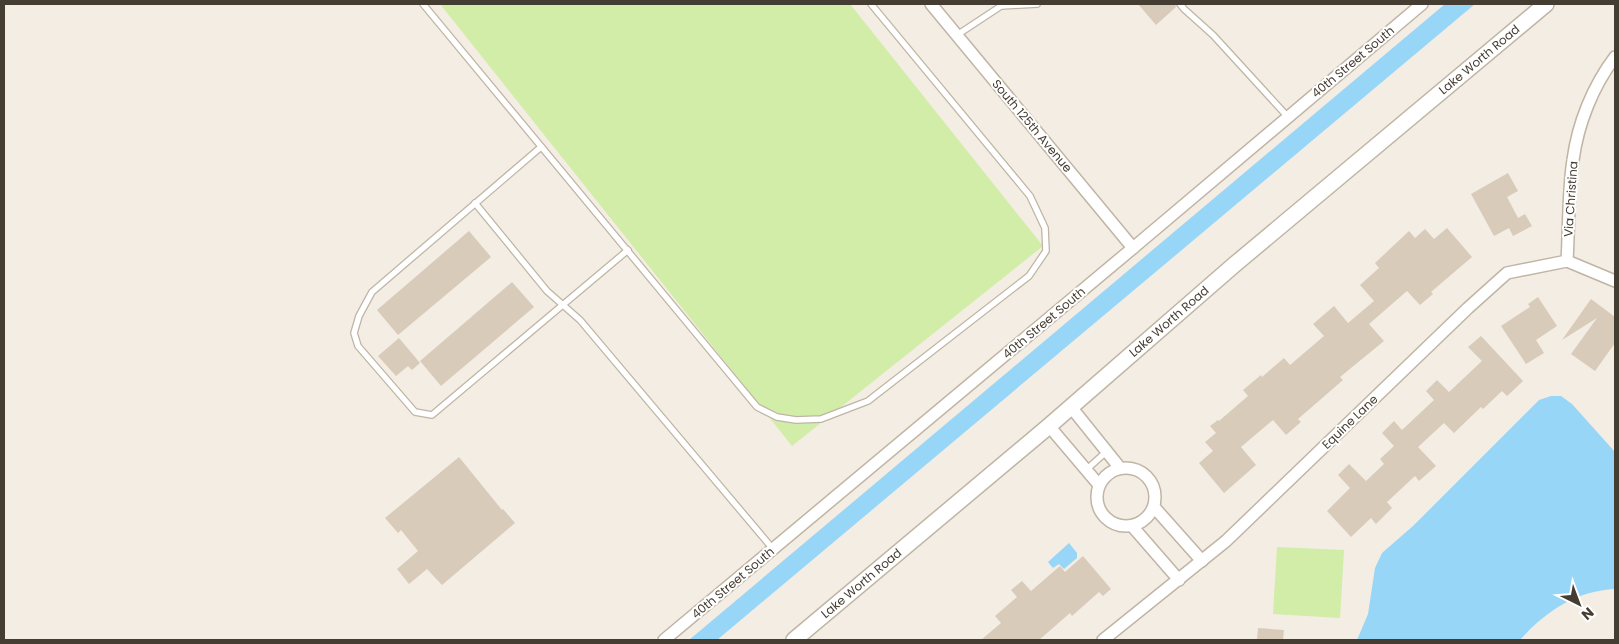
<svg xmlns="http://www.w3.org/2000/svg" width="1619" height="644" font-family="Poppins,sans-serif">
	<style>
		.green { fill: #d1eda7 }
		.water { fill: #98d6f8 }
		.building { fill: #d9cbba }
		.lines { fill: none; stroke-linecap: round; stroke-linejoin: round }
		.service-casing { stroke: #c0b5a5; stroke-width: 8 }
		.minor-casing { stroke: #c0b5a5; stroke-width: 14 }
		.tertiary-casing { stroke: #c0b5a5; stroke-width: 18 }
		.service { stroke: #fff; stroke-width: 5.5 }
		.minor { stroke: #fff; stroke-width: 11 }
		.tertiary { stroke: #fff; stroke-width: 15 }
		.labels { text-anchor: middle; stroke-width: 4; stroke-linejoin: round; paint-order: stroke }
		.street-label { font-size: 12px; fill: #463d32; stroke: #fff }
	</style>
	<rect width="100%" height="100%" fill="#f3ede3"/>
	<g class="green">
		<path d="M440,4h410l193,242 -251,200z"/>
		<path d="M1277,547l67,3 -4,68 -67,-4z"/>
	</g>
	<g class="water">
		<path d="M1445,4h30l-758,636h-28z"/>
		<path d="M1551,396h10l11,8 43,48v137c-39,2 -69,22 -95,51h-163l11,-26 7,-46 7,-15 31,-27 126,-126z"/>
		<path d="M1069,543l8,10v5l-13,11 -5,-5 -6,4 -5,-6z"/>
	</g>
	<g class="building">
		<path d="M1138,4h37l1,3 -20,18z"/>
		<path d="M1508,173l10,18 -11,6 11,21 7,-4 7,12 -19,10 -4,-8 -15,8 -23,-42z"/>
		<path d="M1447,228l25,29 -41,35 2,2 -13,11 -13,-14 -38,33 15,17 -44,36 3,3 -45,39 3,3 -15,13 -13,-15 -32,27 15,18 -32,28 -25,-30 14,-12 -8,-9 11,-9 -6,-7 8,-6 1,1 29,-25 -5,-6 18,-15 1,2 22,-19 6,7 34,-29 -11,-12 21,-18 14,17 26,-22 -14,-16 19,-17 -4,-5 34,-32 6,7 10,-9 9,10z"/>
		<path d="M469,231l22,26 -93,78 -21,-25z"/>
		<path d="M512,282l22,25 -93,79 -21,-25z"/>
		<path d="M1538,297l19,29 -21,14 8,13 -18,11 -25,-38 29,-19 -2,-3z"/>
		<path d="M1591,299l24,18v26l-20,28 -24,-17 26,-36 -35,22z"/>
		<path d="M1481,336l42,45 -16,15 -5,-5 -19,18 -2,-2 -27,26 -10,-10 -26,24 18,19 -17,15 -4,-5 -28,26 5,6 -16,16 -5,-6 -20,19 -24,-26 23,-23 -12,-13 11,-11 17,17 18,-17 -4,-5 14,-13 -12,-13 12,-12 8,9 32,-30 -8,-9 11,-11 12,12 33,-31 -14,-14z"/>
		<path d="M399,338l21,25 -8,7 -4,-4 -12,10 -18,-20z"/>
		<path d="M459,457l43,53 1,-1 12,14 -73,62 -15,-16 -18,15 -12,-15 21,-18 -17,-21 -3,3 -13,-15z"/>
		<path d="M1083,556l28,33 -8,7 -4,-4 -27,24 -2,-3 -31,27h-58l20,-17 -6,-7 22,-19 -6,-7 11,-9 9,10 29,-25 5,6z"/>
		<path d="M1258,628l26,2 -1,10h-26z"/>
	</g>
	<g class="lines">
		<defs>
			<g id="service">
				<path d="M423,4l334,403 20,10 19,3 25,-1 47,-18 161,-125 17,-25 -1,-23 -15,-32 -159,-192"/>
				<path d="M1180,4l4,5 29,26 75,82"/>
				<path d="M957,35l44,-29 36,-2"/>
				<path d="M541,147l-169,145 -13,24 -5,17 4,13 57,66 17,3 196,-165"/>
				<path d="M475,203l72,88 33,29 193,229"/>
				<path d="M1086,470l20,-18"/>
			</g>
			<g id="minor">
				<path d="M931,4l202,244"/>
				<path d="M1567,261c2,-32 1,-70 6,-101 5,-37 20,-74 42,-103"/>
				<path d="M1071,407l49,61"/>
				<path d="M1049,426l50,59"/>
				<circle cx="1126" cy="497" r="29"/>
				<path d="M1154,507l48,54"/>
				<path d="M1132,526l47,54"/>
				<path d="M664,640l469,-392 289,-244"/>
				<path d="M1103,640l123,-99 242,-233 39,-35 60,-12 48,20"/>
			</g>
			<g id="tertiary">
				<path id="s1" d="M794,640l255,-214 185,-161 312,-261"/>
			</g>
		</defs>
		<use href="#service" class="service-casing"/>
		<use href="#minor" class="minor-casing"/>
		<use href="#tertiary" class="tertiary-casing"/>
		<use href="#service" class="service"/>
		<use href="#minor" class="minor"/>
		<use href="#tertiary" class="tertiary"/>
	</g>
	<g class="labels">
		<g class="street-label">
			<text dy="4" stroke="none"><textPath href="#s1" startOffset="898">Lake Worth Road</textPath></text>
			<text transform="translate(1353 62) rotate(-40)" y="4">40th Street South</text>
			<text transform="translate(1032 126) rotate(50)" y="4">South 125th Avenue</text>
			<text transform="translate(1571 199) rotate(-86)" y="4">Via Christina</text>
			<text dy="4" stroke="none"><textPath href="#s1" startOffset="492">Lake Worth Road</textPath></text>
			<text transform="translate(1044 323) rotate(-40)" y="4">40th Street South</text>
			<text transform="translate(1350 422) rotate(-44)" y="4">Equine Lane</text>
			<text transform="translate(733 583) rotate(-40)" y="4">40th Street South</text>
			<text dy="4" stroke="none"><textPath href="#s1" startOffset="88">Lake Worth Road</textPath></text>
		</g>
	</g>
	<rect width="1619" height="644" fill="none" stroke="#463d32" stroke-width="10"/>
	<g transform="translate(1579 604) rotate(138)" stroke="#ffffff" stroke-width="4" paint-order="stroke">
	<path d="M0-4L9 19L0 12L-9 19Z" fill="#463d32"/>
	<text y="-8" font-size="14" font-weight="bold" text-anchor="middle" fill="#463d32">N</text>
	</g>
</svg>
